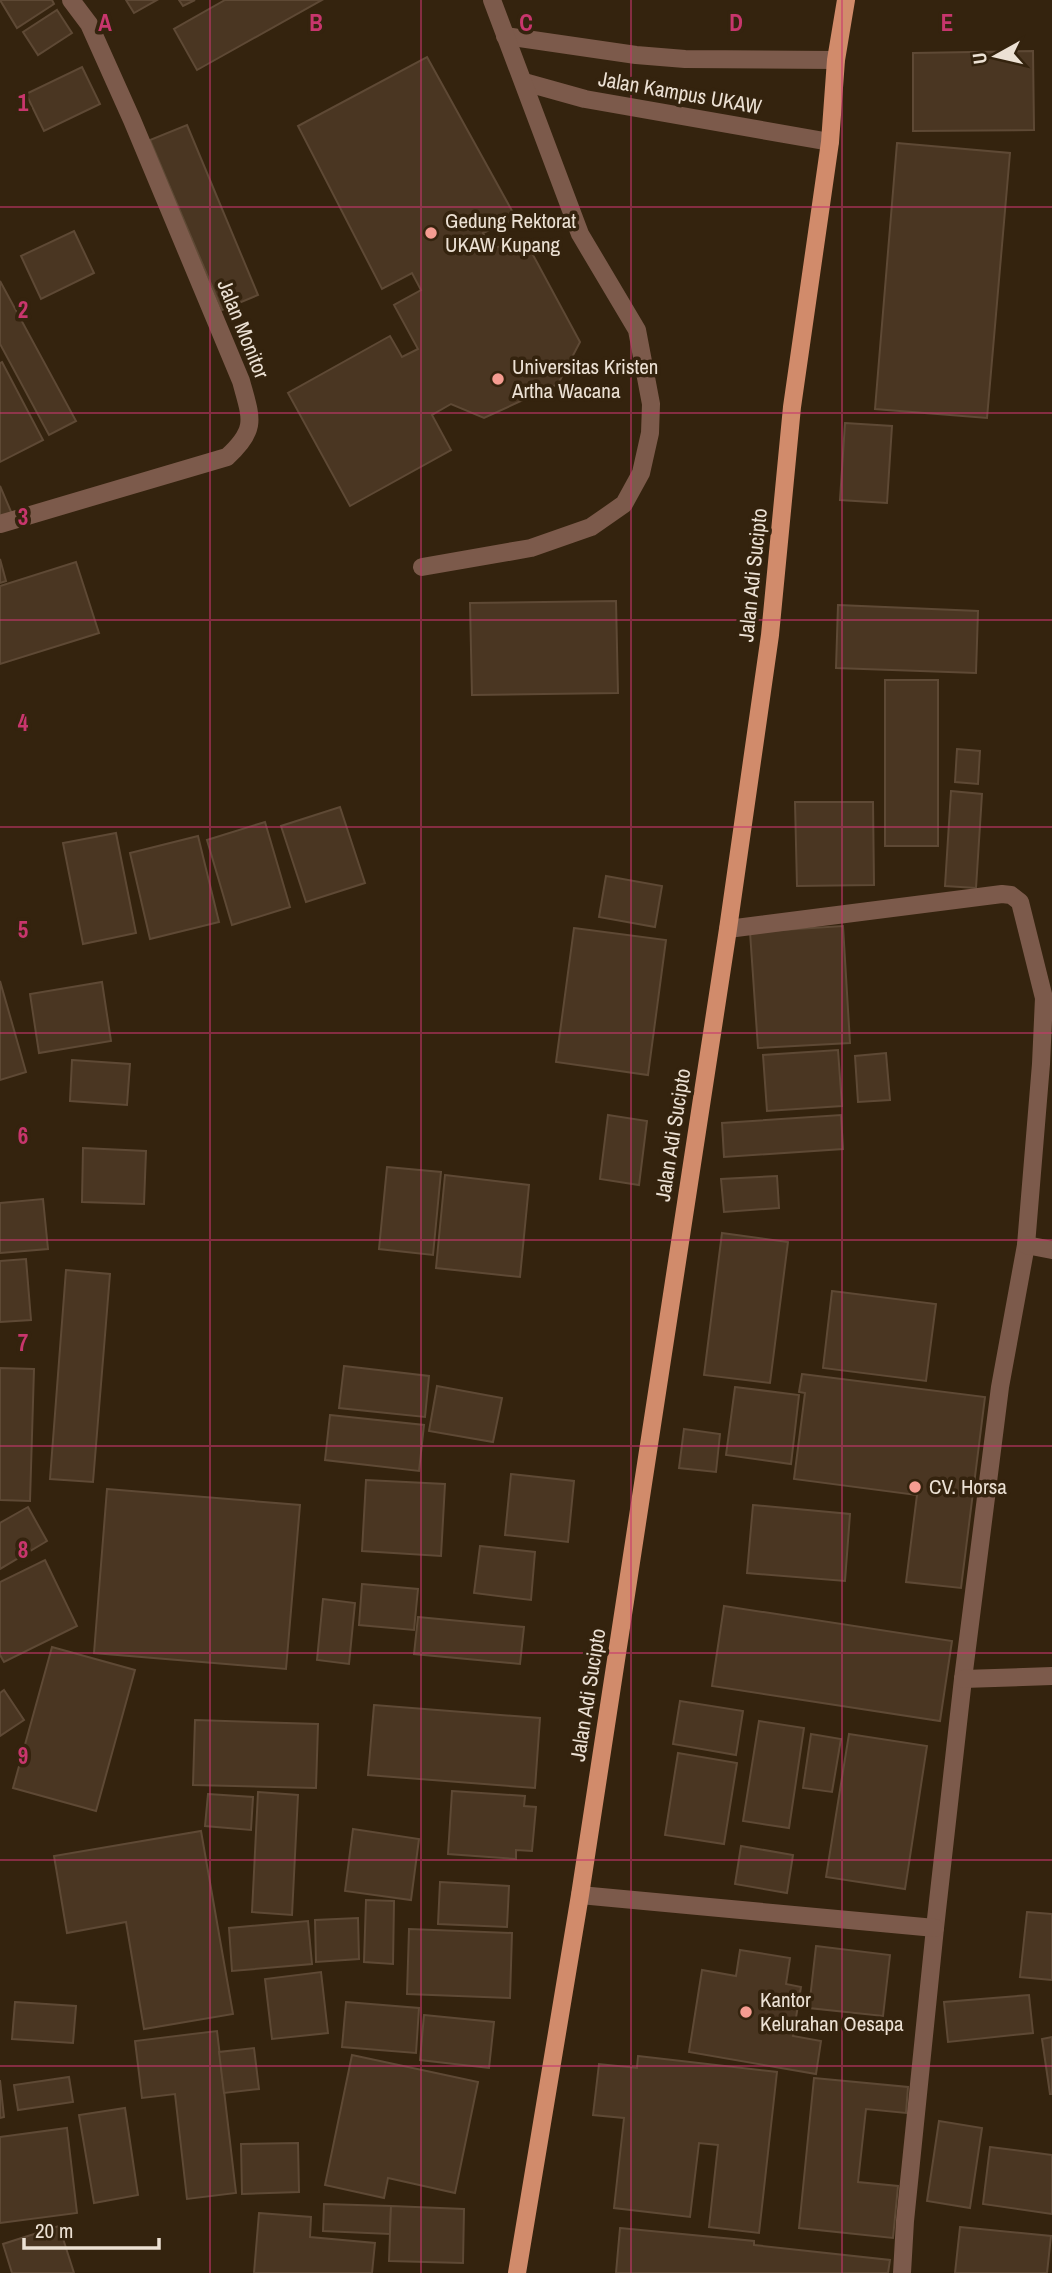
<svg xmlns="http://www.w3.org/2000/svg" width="1052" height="2273" font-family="'Archivo Narrow',sans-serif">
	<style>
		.building { fill: #4a3622; stroke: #5e4935; stroke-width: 2 }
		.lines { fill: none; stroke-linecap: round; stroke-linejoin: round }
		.minor { stroke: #7c5a4b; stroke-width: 18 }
		.major { stroke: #d18b6b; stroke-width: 18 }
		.grid { fill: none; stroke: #c8366d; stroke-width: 2; stroke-opacity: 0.55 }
		.poi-dot { fill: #f59c91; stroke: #34230e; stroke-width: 2.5 }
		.labels { text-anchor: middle; stroke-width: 7; stroke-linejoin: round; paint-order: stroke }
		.street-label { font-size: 21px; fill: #ece1d4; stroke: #34230e }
		.poi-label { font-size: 21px; fill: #ece1d4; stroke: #34230e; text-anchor: start }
		.grid-label { font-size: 23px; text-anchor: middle; font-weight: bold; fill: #c8366d; stroke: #34230e; stroke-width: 7; stroke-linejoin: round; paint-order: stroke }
	</style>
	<rect width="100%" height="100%" fill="#34230e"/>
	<g class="building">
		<path d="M0,0h52l2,4 -37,24z"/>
		<path d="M126,0h31l-23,13z"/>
		<path d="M179,0h16l-12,6z"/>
		<path d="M225,0h97l-125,70 -23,-41z"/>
		<path d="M57,10l15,23 -34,22 -15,-23z"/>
		<path d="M1033,51l1,79 -121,1v-78z"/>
		<path d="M427,57l89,161 -33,15 8,15 35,-6 54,100 -22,42 -74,34 -33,-14 -19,11 19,35 -101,56 -62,-113 102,-57 12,21 16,-8 -24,-44 27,-15 -9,-17 -30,16 -84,-163z"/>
		<path d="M82,67l18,37 -56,27 -18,-37z"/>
		<path d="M187,125l71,170 -36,15 -72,-170z"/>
		<path d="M897,143l113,10 -23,265 -112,-9z"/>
		<path d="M74,231l20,42 -53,26 -20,-43z"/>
		<path d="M0,281l76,140 -27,14 -49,-91z"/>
		<path d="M2,362l41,78 -43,22v-99z"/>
		<path d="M845,423l47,3 -5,77 -47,-3z"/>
		<path d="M0,486l12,28 -12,5z"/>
		<path d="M0,559l6,22 -6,2z"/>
		<path d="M76,562l23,71 -99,31v-78z"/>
		<path d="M616,601l2,92 -146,2 -2,-92z"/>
		<path d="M838,605l140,6 -2,62 -140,-5z"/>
		<rect x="885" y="680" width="53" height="166"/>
		<path d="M957,749l23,2 -2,33 -23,-2z"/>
		<path d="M951,791l31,3 -6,94 -31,-2z"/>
		<path d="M795,802h78l1,83 -77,1z"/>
		<path d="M340,807l25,76 -59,19 -25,-76z"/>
		<path d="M265,822l25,85 -58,18 -25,-85z"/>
		<path d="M116,833l20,100 -53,11 -20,-101z"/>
		<path d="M198,836l21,86 -69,17 -20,-86z"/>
		<path d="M606,876l56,10 -7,41 -56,-10z"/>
		<path d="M843,926l7,117 -92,5 -8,-116z"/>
		<path d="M574,928l92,12 -18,135 -92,-13z"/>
		<path d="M0,981l26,91 -26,8z"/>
		<path d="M102,982l9,59 -72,12 -9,-59z"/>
		<path d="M838,1050l4,56 -75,5 -4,-56z"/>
		<path d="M886,1053l4,47 -32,2 -3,-46z"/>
		<path d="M72,1060l58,4 -3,41 -57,-4z"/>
		<path d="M608,1115l39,6 -8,64 -39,-6z"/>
		<path d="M841,1115l2,34 -119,8 -2,-34z"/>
		<path d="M83,1148l63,3 -2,53 -62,-2z"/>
		<path d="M387,1167l54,5 -8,83 -54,-6z"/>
		<path d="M445,1175l84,10 -9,92 -84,-9z"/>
		<path d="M777,1176l2,32 -55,4 -3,-33z"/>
		<path d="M43,1199l5,50 -48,4v-50z"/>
		<path d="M722,1233l66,9 -18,141 -66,-8z"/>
		<path d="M26,1259l5,61 -31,2v-61z"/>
		<path d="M66,1270l44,4 -17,208 -43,-3z"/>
		<path d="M832,1291l104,13 -10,77 -103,-13z"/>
		<path d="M344,1366l85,10 -4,41 -86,-9z"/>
		<path d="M0,1368l34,1 -4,132 -30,-1z"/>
		<path d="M802,1374l183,23 -24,191 -55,-6 11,-87 -123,-16 11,-86 -6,-1z"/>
		<path d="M437,1386l65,12 -9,44 -64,-11z"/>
		<path d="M735,1387l64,8 -8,69 -65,-9z"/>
		<path d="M330,1415l94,10 -5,46 -94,-11z"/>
		<path d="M684,1429l36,5 -4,38 -37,-4z"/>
		<path d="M511,1474l63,7 -6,61 -63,-7z"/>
		<path d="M366,1480l79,4 -4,72 -79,-5z"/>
		<path d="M107,1489l193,16 -14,164 -192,-16z"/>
		<path d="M753,1505l97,9 -5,67 -98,-8z"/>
		<path d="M28,1507l19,34 -47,28v-46z"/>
		<path d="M480,1546l55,6 -4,48 -57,-7z"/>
		<path d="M45,1560l32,66 -73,36 -4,-7v-73z"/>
		<path d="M362,1584l56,5 -4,41 -55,-5z"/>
		<path d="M323,1599l32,4 -6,61 -32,-4z"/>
		<path d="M724,1606l228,35 -12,80 -228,-35z"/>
		<path d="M418,1617l106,10 -4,37 -106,-10z"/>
		<path d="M52,1647l83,23 -39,141 -83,-23z"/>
		<path d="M4,1690l20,30 -24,16v-43z"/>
		<path d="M680,1701l63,10 -7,44 -63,-11z"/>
		<path d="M374,1705l166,13 -5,70 -167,-13z"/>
		<path d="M195,1720l123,4 -2,64 -123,-3z"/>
		<path d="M759,1721l45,7 -15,100 -46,-7z"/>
		<path d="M811,1734l30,5 -9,53 -29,-4z"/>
		<path d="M849,1734l78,12 -22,143 -79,-12z"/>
		<path d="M678,1753l59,10 -13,81 -59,-9z"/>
		<path d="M452,1791l73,5 -1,10 12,1 -4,44 -16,-1v9l-68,-5z"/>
		<path d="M258,1792l40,3 -6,120 -40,-3z"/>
		<path d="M208,1794l45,3 -2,33 -46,-4z"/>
		<path d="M353,1829l66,10 -8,61 -66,-9z"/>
		<path d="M201,1831l32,183 -89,15 -18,-107 -59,11 -13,-77z"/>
		<path d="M741,1846l52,9 -6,38 -52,-9z"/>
		<path d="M440,1882l69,4 -2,41 -69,-3z"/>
		<path d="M366,1900l28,1 -1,63 -29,-2z"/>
		<path d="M1027,1912l25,2v66l-32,-3z"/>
		<path d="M358,1918l1,41 -43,3 -1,-42z"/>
		<path d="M308,1921l4,43 -80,7 -3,-43z"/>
		<path d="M409,1929l103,4 -2,65 -103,-4z"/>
		<path d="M816,1946l74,9 -7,61 -74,-8z"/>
		<path d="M740,1950l50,8 -4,26 15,3 -8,49 28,5 -5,33 -127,-22 13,-82 34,6z"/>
		<path d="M321,1972l7,61 -56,6 -7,-60z"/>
		<path d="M1029,1995l4,38 -85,9 -4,-40z"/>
		<path d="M15,2002l61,4 -3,37 -61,-4z"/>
		<path d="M346,2002l73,6 -3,45 -74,-6z"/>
		<path d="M424,2015l70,7 -5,46 -69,-8z"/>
		<path d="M217,2031l19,162 -49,6 -12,-105 -33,4 -7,-57z"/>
		<path d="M1052,2037v57h-2l-8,-55z"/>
		<path d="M254,2048l5,41 -35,4 -5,-41z"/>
		<path d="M352,2055l126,27 -23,111 -67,-15 -4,20 -59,-13z"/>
		<path d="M638,2056l139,16 -18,161 -50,-6 9,-82 -19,-2 -9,74 -76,-9 10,-90 -31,-3 6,-51 38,4z"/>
		<path d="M69,2077l4,25 -55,8 -4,-25z"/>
		<path d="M814,2078l94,9 -2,26 -40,-4 -8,73 40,4 -5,52 -94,-10z"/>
		<path d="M0,2080l4,37 -4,1z"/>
		<path d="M125,2108l13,87 -44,8 -15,-88z"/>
		<path d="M939,2121l43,7 -12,80 -43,-7z"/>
		<path d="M67,2128l10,85 -77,10v-86z"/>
		<path d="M298,2143l1,49 -57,2 -1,-50z"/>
		<path d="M990,2147l62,8v59l-69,-10z"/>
		<path d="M324,2204l67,2 -1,28 -67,-3z"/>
		<path d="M391,2206l73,3 -1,54 -74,-2z"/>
		<path d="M259,2213l52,4 -1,20 65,6 -3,30h-118z"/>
		<path d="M59,2226l15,47h-62l-9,-29z"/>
		<path d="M960,2227l91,9 -4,37h-92z"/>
		<path d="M620,2228l134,13v4l136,15 -2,13h-272z"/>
	</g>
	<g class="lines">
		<g class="minor">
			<path d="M505,36l131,19 49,4 151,1"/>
			<path d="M524,82l61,17 245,43"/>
			<path d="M0,524l227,-67c31,-28 24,-39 14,-76l-109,-261 -43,-96 -18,-24"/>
			<path d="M422,567l109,-19 60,-21 33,-23 17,-31 9,-40 1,-29 -14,-74 -57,-96 -88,-234"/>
			<path d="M728,929l274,-35 9,1 9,7 24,96 -3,66 -15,181 -26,142 -37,292 -28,249 -30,293 -3,52"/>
			<path d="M1026,1245l26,5"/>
			<path d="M963,1679l89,-3"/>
			<path d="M580,1895l355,33"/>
		</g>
		<path class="major" d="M517,2273l63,-378 148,-966 42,-294 22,-228 38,-265 6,-82 10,-60"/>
	</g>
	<path class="grid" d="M210,0v2273M421,0v2273M631,0v2273M842,0v2273M0,207h1052M0,413h1052M0,620h1052M0,827h1052M0,1033h1052M0,1240h1052M0,1446h1052M0,1653h1052M0,1860h1052M0,2066h1052"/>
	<g class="poi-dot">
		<circle cx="431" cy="233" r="7"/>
		<circle cx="498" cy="379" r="7"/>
		<circle cx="915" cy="1487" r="7"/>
		<circle cx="746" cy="2012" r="7"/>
	</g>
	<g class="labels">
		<g class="street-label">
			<text transform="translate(680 93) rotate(10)" y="7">Jalan Kampus UKAW</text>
			<text transform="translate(243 329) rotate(68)" y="7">Jalan Monitor</text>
			<text transform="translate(753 575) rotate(-84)" y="7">Jalan Adi Sucipto</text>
			<text transform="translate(673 1135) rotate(-81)" y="7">Jalan Adi Sucipto</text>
			<text transform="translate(588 1695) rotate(-81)" y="7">Jalan Adi Sucipto</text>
		</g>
		<g class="poi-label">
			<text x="445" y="228">Gedung Rektorat<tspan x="445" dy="24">UKAW Kupang</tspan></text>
			<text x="512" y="374">Universitas Kristen<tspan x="512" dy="24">Artha Wacana</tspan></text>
			<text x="929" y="1494">CV. Horsa</text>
			<text x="760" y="2007">Kantor<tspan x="760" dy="24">Kelurahan Oesapa</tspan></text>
		</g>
	</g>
	<g class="grid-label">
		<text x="105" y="31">A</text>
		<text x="316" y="31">B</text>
		<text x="526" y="31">C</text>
		<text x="736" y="31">D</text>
		<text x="947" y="31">E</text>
		<text x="23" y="111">1</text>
		<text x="23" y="318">2</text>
		<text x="23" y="525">3</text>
		<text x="23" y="731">4</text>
		<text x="23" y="938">5</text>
		<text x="23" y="1144">6</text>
		<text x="23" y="1351">7</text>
		<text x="23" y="1558">8</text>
		<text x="23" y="1764">9</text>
	</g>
	<g transform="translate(996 56) rotate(262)" stroke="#34230e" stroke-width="5" paint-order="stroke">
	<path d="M0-5L12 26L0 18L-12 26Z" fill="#ece1d4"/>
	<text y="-10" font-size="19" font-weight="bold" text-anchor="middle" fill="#ece1d4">U</text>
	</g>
	<path d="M24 2238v10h135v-10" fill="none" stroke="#ece1d4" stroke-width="3.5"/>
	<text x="35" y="2238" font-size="21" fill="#ece1d4" stroke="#34230e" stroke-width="5" paint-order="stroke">20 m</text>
</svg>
